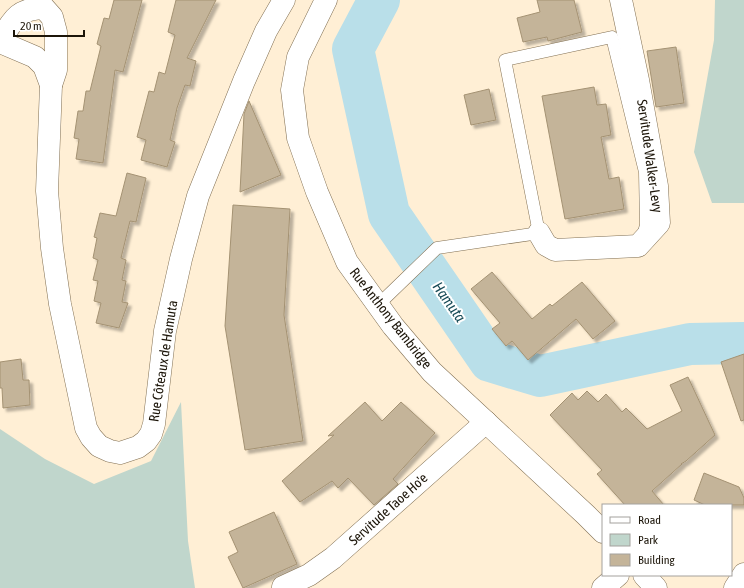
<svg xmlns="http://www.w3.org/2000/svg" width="744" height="588" font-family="'Asap Condensed',sans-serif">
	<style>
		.green { fill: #c0d6cc }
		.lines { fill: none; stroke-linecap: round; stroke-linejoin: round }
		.river { stroke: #b9dfe9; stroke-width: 42 }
		.building { fill: #c4b499; stroke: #a49273; filter: url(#shadow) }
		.service-casing { stroke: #827053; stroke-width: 13 }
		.minor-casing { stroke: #827053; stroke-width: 23 }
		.secondary-casing { stroke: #827053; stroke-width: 23 }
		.service { stroke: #fff; stroke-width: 12 }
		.minor { stroke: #fff; stroke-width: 22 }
		.secondary { stroke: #fff; stroke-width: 22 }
		.labels { text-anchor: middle; stroke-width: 4; stroke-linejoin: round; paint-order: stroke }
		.street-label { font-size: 14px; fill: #1c1509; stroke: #fff }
		.water-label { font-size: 15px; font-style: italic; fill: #194c58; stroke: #fff }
	</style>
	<defs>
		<filter id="shadow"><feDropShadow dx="3.5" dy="3.5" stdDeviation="1" flood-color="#0004"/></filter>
	</defs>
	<rect width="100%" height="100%" fill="#ffefd5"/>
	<g class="green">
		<path d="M715,0h29v203h-32l-18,-51 20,-112z"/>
		<path d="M181,402l7,139 7,47h-195v-159l45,30 49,25 57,-23z"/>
	</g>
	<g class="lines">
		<path class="river" d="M379,0l-26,49 36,165 101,147 50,15 150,-32 54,-1"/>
	</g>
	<g class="building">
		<path d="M114,0h28l-19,72 -8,-2 -12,93 -27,-4 3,-20 -5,-1 4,-27h5l3,-20h4l11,-45 -4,-2 7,-26 5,1z"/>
		<path d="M176,0h40l-29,58 9,3 -6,25 -5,-1 -8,23 -7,32 5,2 -8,25 -26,-7 5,-20 -9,-3 12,-46 5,1 5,-20 6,2 10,-39 -7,-3z"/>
		<path d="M537,0h37l8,32 -34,9 -1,-4 -24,5 -6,-24 23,-6z"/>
		<path d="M676,47l8,56 -28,4 -9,-56z"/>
		<path d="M594,87l3,18 9,-1 5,31 -10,2 8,42 10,-2 5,32 -59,10 -23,-123z"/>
		<path d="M489,89l7,31 -25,5 -7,-30z"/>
		<path d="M249,101l32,74 -41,17 4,-78z"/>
		<path d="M127,173l19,5 -10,44 -6,-1 -9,37 5,2 -4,20 4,1 -4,21 6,1 -9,25 -23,-5 5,-20 -7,-2 4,-20 -5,-1 5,-20 -5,-2 4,-20 -3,-1 6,-24 16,3z"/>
		<path d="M233,205l57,4 -6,106 19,126 -58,9 -20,-124z"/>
		<path d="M492,272l40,47 18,-15 2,2 30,-24 33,39 -22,18 -17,-20 -48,41 -16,-19 -6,5 -14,-17 8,-6 -29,-34z"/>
		<path d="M744,354v66l-3,1 -20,-59z"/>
		<path d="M21,359l2,21h6l1,25 -27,3 -1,-20h-2v-26z"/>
		<path d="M688,377l27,58 -29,26 -5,3h1l-30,27 12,14h-39l-28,-31 5,-4 -52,-55 22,-22 6,7 9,-9 11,11 8,-8 16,18 4,-4 21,21 35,-18 -12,-26z"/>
		<path d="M365,402l17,19 19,-19 34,31 -42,46 5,5 -24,21 -26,-27 -10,10 -6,-7 -32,21 -18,-21 52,-46 -6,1z"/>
		<path d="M704,473l35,14 5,11v7h-39l-11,-5z"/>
		<path d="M274,512l23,52 -54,24 -15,-31 10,-5 -9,-20z"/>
	</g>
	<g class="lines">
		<defs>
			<path id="service" d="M378,305l59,-57 102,-15 -34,-173 107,-23 33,135 1,53 -3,11"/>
			<g id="minor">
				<path d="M0,42l35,15 9,9 7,19 -4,106 5,57 8,56 26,124 5,9 8,9 11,5 10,2 18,-6 8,-6 5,-7 3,-10 11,-93 16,-72 17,-63 46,-115 22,-50 18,-31"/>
				<path d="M0,42c13,-22 16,-33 44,-34l8,9 4,15v38l-5,15"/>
				<path d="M539,233l7,12 9,5 83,-4 21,-23 -2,-37 -19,-106 -17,-80"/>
				<path d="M283,587l26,-12 24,-17 153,-136"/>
				<path d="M603,588l15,-13"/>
				<path d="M735,588l9,-14"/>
			</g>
			<g id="secondary">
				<path d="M326,0l-28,57 -6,33 6,48 19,54 30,70 46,64 39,46 154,143 17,17"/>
				<path d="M644,575l12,13"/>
			</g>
		</defs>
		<use href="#service" class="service-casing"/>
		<use href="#minor" class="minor-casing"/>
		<use href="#secondary" class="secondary-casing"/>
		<use href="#service" class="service"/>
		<use href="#minor" class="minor"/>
		<use href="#secondary" class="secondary"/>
	</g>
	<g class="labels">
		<g class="street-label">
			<text transform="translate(650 156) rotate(82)" y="5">Servitude Walker-Levy</text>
			<text transform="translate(391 318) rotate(52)" y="5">Rue Anthony Bambridge</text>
			<text transform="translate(163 361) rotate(-81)" y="5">Rue Côteaux de Hamuta</text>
			<text transform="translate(388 509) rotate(-42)" y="5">Servitude Taoe Ho'e</text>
		</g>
		<g class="water-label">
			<text transform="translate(449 302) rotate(55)" y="5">Hamuta</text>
		</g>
	</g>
	<rect x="602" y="504" width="130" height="72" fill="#ffffff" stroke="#a4a19d"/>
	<rect x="610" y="517" width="20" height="6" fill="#ffffff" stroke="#a4a19d"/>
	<text x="638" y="524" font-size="12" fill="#1c1509">Road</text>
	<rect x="610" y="534" width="20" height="12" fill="#c0d6cc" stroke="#a4a19d"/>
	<text x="638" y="544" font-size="12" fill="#1c1509">Park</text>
	<rect x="610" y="554" width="20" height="12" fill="#c4b499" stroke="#a4a19d"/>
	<text x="638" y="564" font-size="12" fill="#1c1509">Building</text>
	<path d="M14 30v6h70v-6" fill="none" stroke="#1c1509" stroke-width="2"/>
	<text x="20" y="30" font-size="12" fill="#1c1509" stroke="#ffffff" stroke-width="3" paint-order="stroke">20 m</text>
</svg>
